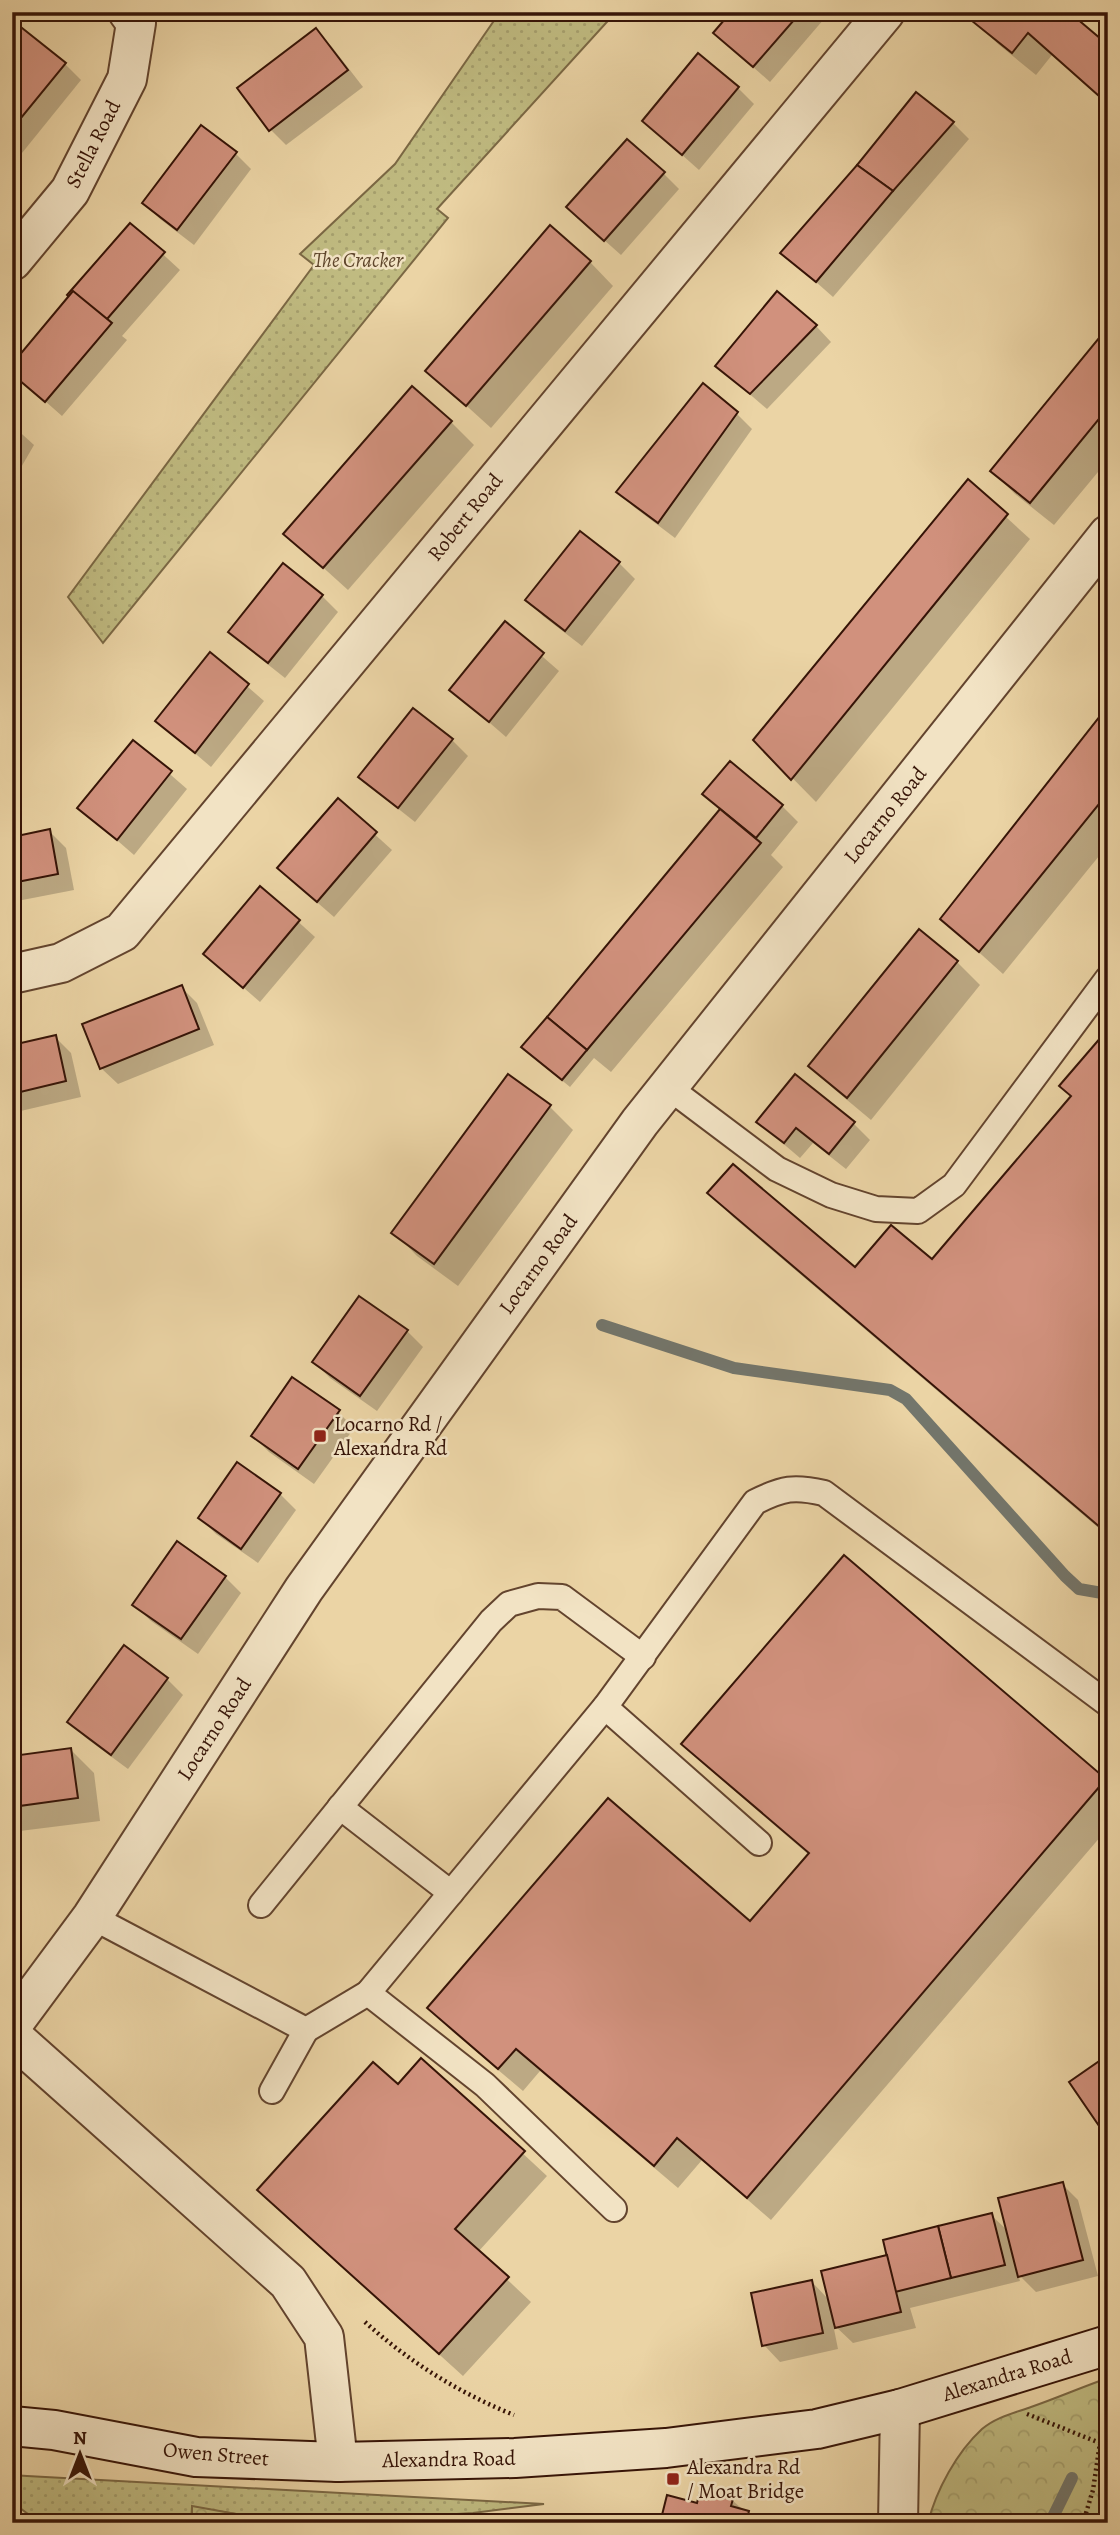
<svg xmlns="http://www.w3.org/2000/svg" width="1120" height="2535" font-family="Alegreya,serif">
	<style>
		.grass { fill: url(#grass-dots); stroke: #7b6844; stroke-width: 2 }
		.forest { fill: url(#forest-crowns); stroke: #7b6844; stroke-width: 2 }
		.shadow { fill: #0003 }
		.lines { fill: none; stroke-linecap: round; stroke-linejoin: round }
		.stream { stroke: #73766c; stroke-width: 12 }
		.building { fill: #d1917d; stroke: #361407; stroke-width: 2 }
		.service-casing { stroke: #63442e; stroke-width: 28 }
		.minor-casing { stroke: #63442e; stroke-width: 42 }
		.tertiary-casing { stroke: #63442e; stroke-width: 42 }
		.secondary-casing { stroke: #361407; stroke-width: 42 }
		.path { stroke: #361407; stroke-width: 4.5; stroke-dasharray: 2 3.5; stroke-linecap: butt }
		.service { stroke: #f2e3c4; stroke-width: 24 }
		.minor { stroke: #f2e3c4; stroke-width: 38 }
		.tertiary { stroke: #f2e3c4; stroke-width: 38 }
		.secondary { stroke: #f2e3c4; stroke-width: 38 }
		.poi-dot { fill: #8f2418; stroke: #f2e3c4; stroke-width: 2.5 }
		.labels { text-anchor: middle; stroke-width: 5; stroke-linejoin: round; paint-order: stroke }
		.street-label { font-size: 21px; fill: #361407; stroke: #f2e3c4 }
		.park-label { font-size: 21px; font-style: italic; fill: #5f462c; stroke: #f2e3c4 }
		.poi-label { font-size: 21px; fill: #361407; stroke: #f2e3c4; text-anchor: start }
	</style>
	<defs>
		<pattern id="grass-dots" width="8" height="8" patternUnits="userSpaceOnUse" patternTransform="scale(1.75)"><rect width="8" height="8" fill="#c0bb81"/><path d="M2 2h.1M6 6h.1" fill="none" stroke="#a6a06e" stroke-width="1.8" stroke-linecap="round"/></pattern>
		<pattern id="forest-crowns" width="20" height="18" patternUnits="userSpaceOnUse" patternTransform="scale(1.75)"><rect width="20" height="18" fill="#c0bb81"/><path d="M2 6a3 3 0 1 1 6 0M12 15a3 3 0 1 1 6 0" fill="none" stroke="#a6a06e"/></pattern>
	</defs>
	<rect width="100%" height="100%" fill="#ebd4a5"/>
	<filter id="stains"><feTurbulence type="fractalNoise" baseFrequency=".00286" numOctaves="4"/><feColorMatrix values="0 0 0 0 .2 0 0 0 0 .09 0 0 0 0 .02 0 0 0 .5 -.17"/></filter>
	<radialGradient id="worn" r=".72"><stop offset=".6" stop-color="#630" stop-opacity="0"/><stop offset="1" stop-color="#630" stop-opacity=".3"/></radialGradient>
	<g class="grass">
		<path d="M500,12h116l-179,197 11,9 -345,425 -35,-46 246,-332 -14,-11 95,-90z"/>
		<path d="M12,2475l15,1 517,28 -71,9 -114,7 -5,3h-100l-18,-9 -44,-7 -1,16h-151l-28,-21z"/>
	</g>
	<g class="forest">
		<path d="M1108,2378v145h-180c8,-33 29,-71 54,-94 14,-12 32,-16 49,-22 26,-9 51,-20 77,-29z"/>
		<path d="M192,2506l44,8 18,9h-62z"/>
	</g>
	<g class="shadow">
		<path d="M733,12h97l-60,70 -55,-49z"/>
		<path d="M975,21l133,27v57l-56,-50 -16,20 -38,-31z"/>
		<path d="M12,22l53,42 16,16 -59,73 -10,-8z"/>
		<path d="M316,31l16,16 31,40 -77,58 -16,-16z"/>
		<path d="M738,88l16,16 -55,66 -55,-49z"/>
		<path d="M953,123l16,16 -136,158 -50,-44z"/>
		<path d="M235,153l16,16 -57,76 -34,-26 -16,-16z"/>
		<path d="M663,173l16,16 -58,66 -36,-32z"/>
		<path d="M131,225l49,45 -58,66 5,4 -65,76 -50,-44z"/>
		<path d="M590,262l23,24 -122,142 -64,-58z"/>
		<path d="M816,326l15,16 -64,67 -50,-43z"/>
		<path d="M1108,330v130l-54,65 -39,-31 -23,-23z"/>
		<path d="M736,413l16,16 -77,109 -41,-31 -16,-16z"/>
		<path d="M451,422l23,23 -126,145 -62,-56z"/>
		<path d="M12,425l22,20 -22,38z"/>
		<path d="M968,482l62,57 -214,263 -61,-62z"/>
		<path d="M619,563l16,16 -53,67 -39,-30 -16,-17z"/>
		<path d="M322,596l16,16 -53,66 -38,-30 -16,-16z"/>
		<path d="M505,624l54,47 -53,66 -54,-47z"/>
		<path d="M210,654l54,47 -53,66 -54,-46z"/>
		<path d="M1108,709v136l-105,129 -61,-55z"/>
		<path d="M452,740l16,16 -53,66 -38,-30 -16,-16z"/>
		<path d="M133,742l54,47 -53,66 -54,-47z"/>
		<path d="M705,794l77,12 16,16 -27,33 12,12 -172,205 -17,-14 -24,29 -39,-32 190,-244z"/>
		<path d="M338,801l54,49 -58,67 -38,-33z"/>
		<path d="M49,831l17,17 8,42 -62,12v-63z"/>
		<path d="M261,888l54,49 -55,65 -55,-48z"/>
		<path d="M957,962l23,23 -109,135 -37,-31 -24,-23z"/>
		<path d="M181,987l16,16 17,42 -96,39 -17,-16z"/>
		<path d="M1108,1031v505l-375,-319 -24,-24 146,77 77,-8 140,-165 -11,-11z"/>
		<path d="M55,1037l16,16 10,44 -69,16v-66z"/>
		<path d="M795,1076l59,48 16,16 -24,29 -33,-26 -13,15 -42,-36z"/>
		<path d="M549,1106l24,24 -115,156 -41,-30 -23,-24z"/>
		<path d="M407,1331l16,16 -46,64 -47,-33 -16,-16z"/>
		<path d="M338,1412l16,16 -40,56 -45,-32 -16,-16z"/>
		<path d="M280,1494l16,16 -38,53 -42,-29 -16,-16z"/>
		<path d="M844,1557l264,226v45l-337,392 -69,-60 -24,28 -138,-117 -17,20 -70,-59 -23,-24 321,-85 58,-68 -102,-88 -24,-23z"/>
		<path d="M225,1577l16,16 -43,61 -47,-33 -17,-16z"/>
		<path d="M125,1648l42,31 16,16 -55,74 -42,-31 -16,-16z"/>
		<path d="M71,1750l23,23 6,48 -88,11v-75z"/>
		<path d="M422,2060l125,116 -69,76 53,50 -68,74 -180,-163z"/>
		<path d="M1062,2184l16,16 20,76 -62,16 -18,-18 2,7 -110,27 6,20 -63,15 -20,-19 5,25 -58,13 -16,-17 48,-63 18,19 58,-45 103,-41 17,16z"/>
		<path d="M732,2500l26,23h-96l36,-18z"/>
	</g>
	<g class="lines">
		<g class="stream">
			<path d="M602,1325l132,43 156,22 16,9 159,177 14,13 29,5"/>
			<path d="M1050,2523l22,-45"/>
		</g>
	</g>
	<g class="building">
		<path d="M731,12h70l-48,55 -40,-34z"/>
		<path d="M980,12h89l39,33v59l-80,-71 -16,20 -40,-32z"/>
		<path d="M12,20l54,43 -54,66z"/>
		<path d="M316,28l32,42 -79,61 -32,-43z"/>
		<path d="M698,53l41,34 -57,68 -40,-34z"/>
		<path d="M916,92l38,30 -61,69 -36,-26z"/>
		<path d="M201,125l36,27 -60,78 -35,-27z"/>
		<path d="M627,139l38,33 -61,69 -38,-34z"/>
		<path d="M857,165l36,26 -77,91 -36,-29z"/>
		<path d="M130,223l35,29 -64,74 -34,-31z"/>
		<path d="M550,225l41,36 -125,145 -41,-35z"/>
		<path d="M73,291l39,32 -67,79 -33,-28v-10z"/>
		<path d="M777,291l40,34 -67,69 -35,-28z"/>
		<path d="M1108,327v81l-78,95 -40,-32z"/>
		<path d="M703,383l35,29 -80,111 -42,-31z"/>
		<path d="M412,386l40,35 -129,147 -40,-34z"/>
		<path d="M968,479l40,35 -217,266 -38,-40z"/>
		<path d="M580,531l40,31 -55,69 -40,-31z"/>
		<path d="M283,563l40,32 -55,68 -40,-31z"/>
		<path d="M505,621l39,32 -55,69 -40,-32z"/>
		<path d="M210,652l39,32 -54,69 -40,-32z"/>
		<path d="M1108,706v87l-129,159 -39,-33z"/>
		<path d="M413,708l40,31 -55,69 -40,-31z"/>
		<path d="M133,740l39,31 -55,69 -40,-32z"/>
		<path d="M730,761l53,44 -27,33 -54,-44z"/>
		<path d="M338,798l39,34 -60,70 -40,-34z"/>
		<path d="M720,809l41,34 -174,207 -40,-33z"/>
		<path d="M50,829l8,45 -46,9v-46z"/>
		<path d="M260,886l40,34 -57,68 -40,-34z"/>
		<path d="M919,929l39,32 -111,137 -39,-32z"/>
		<path d="M182,985l17,44 -99,40 -18,-45z"/>
		<path d="M547,1017l40,33 -25,30 -41,-33z"/>
		<path d="M1108,1029v505l-401,-341 26,-29 122,103 36,-42 41,34 139,-163 -12,-10z"/>
		<path d="M56,1035l10,46 -54,13v-49z"/>
		<path d="M508,1074l43,31 -117,159 -43,-31z"/>
		<path d="M795,1074l60,48 -26,32 -33,-26 -12,15 -28,-21z"/>
		<path d="M359,1296l49,34 -48,66 -48,-34z"/>
		<path d="M292,1377l48,33 -42,59 -47,-33z"/>
		<path d="M237,1462l44,31 -40,56 -43,-31z"/>
		<path d="M177,1541l49,35 -45,63 -49,-34z"/>
		<path d="M844,1555l262,224 -359,419 -70,-60 -23,28 -138,-117 -18,20 -71,-61 181,-210 142,123 59,-68 -128,-109z"/>
		<path d="M124,1645l44,33 -57,77 -44,-33z"/>
		<path d="M71,1748l7,50 -66,9v-51z"/>
		<path d="M1108,2055v84l-39,-57z"/>
		<path d="M421,2058l104,93 -70,78 54,48 -70,77 -182,-164 116,-128 25,22z"/>
		<path d="M1063,2182l20,78 -65,17 -20,-79z"/>
		<path d="M992,2213l13,52 -54,13 -13,-52z"/>
		<path d="M938,2226l13,52 -56,14 -12,-52z"/>
		<path d="M887,2255l14,57 -66,16 -14,-57z"/>
		<path d="M812,2280l11,53 -61,13 -11,-53z"/>
		<path d="M700,2491l33,8 -2,7 18,5 -3,12h-86l7,-28 30,8z"/>
	</g>
	<g class="lines">
		<defs>
			<g id="service">
				<path d="M668,1087l109,82 54,26 45,14 42,2 36,-26 154,-207"/>
				<path d="M605,1707l154,136"/>
				<path d="M340,1807l111,86"/>
				<path d="M261,1905l230,-284 18,-17 29,-8 24,1 81,60"/>
				<path d="M92,1917l214,113 62,-37 237,-286 150,-205c28,-14 39,-16 69,-9l284,211"/>
				<path d="M368,1993l117,92 129,124"/>
				<path d="M272,2091l34,-61"/>
			</g>
			<g id="minor">
				<path d="M12,261l58,-70 57,-112 9,-56 -8,-11"/>
				<path d="M12,974l49,-11 61,-31 763,-920"/>
				<path d="M898,2523l2,-114"/>
			</g>
			<g id="tertiary">
				<path d="M12,2025l80,-108 212,-328 336,-467 468,-587"/>
				<path d="M12,2036l276,246 36,55 14,125"/>
			</g>
			<path id="secondary" d="M12,2426l42,4 142,27 142,5 177,-4 151,-10 151,-19 83,-20 208,-64"/>
		</defs>
		<use href="#service" class="service-casing"/>
		<use href="#minor" class="minor-casing"/>
		<use href="#tertiary" class="tertiary-casing"/>
		<use href="#secondary" class="secondary-casing"/>
		<g class="path">
			<path d="M365,2322c43,39 94,71 149,93"/>
			<path d="M1027,2414l73,29 -7,47 -10,33"/>
		</g>
		<use href="#service" class="service"/>
		<use href="#minor" class="minor"/>
		<use href="#tertiary" class="tertiary"/>
		<use href="#secondary" class="secondary"/>
	</g>
	<g class="poi-dot">
		<rect x="313" y="1429" width="14" height="14" rx="3.5"/>
		<rect x="666" y="2472" width="14" height="14" rx="3.5"/>
	</g>
	<g class="labels">
		<g class="street-label">
			<text transform="translate(93 144) rotate(-63)" y="7">Stella Road</text>
			<text transform="translate(465 517) rotate(-51)" y="7">Robert Road</text>
			<text transform="translate(885 815) rotate(-51)" y="7">Locarno Road</text>
			<text transform="translate(538 1264) rotate(-54)" y="7">Locarno Road</text>
			<text transform="translate(214 1729) rotate(-57)" y="7">Locarno Road</text>
			<text transform="translate(1007 2375) rotate(-17)" y="7">Alexandra Road</text>
			<text transform="translate(216 2454) rotate(5)" y="7">Owen Street</text>
			<text transform="translate(449 2459) rotate(-1)" y="7">Alexandra Road</text>
		</g>
		<g class="park-label">
			<text x="358" y="267">The Cracker</text>
		</g>
		<g class="poi-label">
			<text x="334" y="1431">Locarno Rd /<tspan x="334" dy="24">Alexandra Rd</tspan></text>
			<text x="687" y="2474">Alexandra Rd<tspan x="687" dy="24">/ Moat Bridge</tspan></text>
		</g>
	</g>
	<rect width="1120" height="2535" fill="none" stroke="#ebd4a5" stroke-width="42"/>
	<rect x="14" y="14" width="1092" height="2507" fill="none" stroke="#361407" stroke-width="3.5"/>
	<rect x="21" y="21" width="1078" height="2493" fill="none" stroke="#361407" stroke-width="2"/>
	<g transform="translate(80 2454)" stroke="#f2e3c4" stroke-width="5" paint-order="stroke">
	<path d="M0-5L12 26L0 18L-12 26Z" fill="#361407"/>
	<text y="-10" font-size="19" font-weight="bold" text-anchor="middle" fill="#361407">N</text>
	</g>
	<rect width="100%" height="100%" filter="url(#stains)"/>
	<rect width="100%" height="100%" fill="url(#worn)"/>
</svg>
